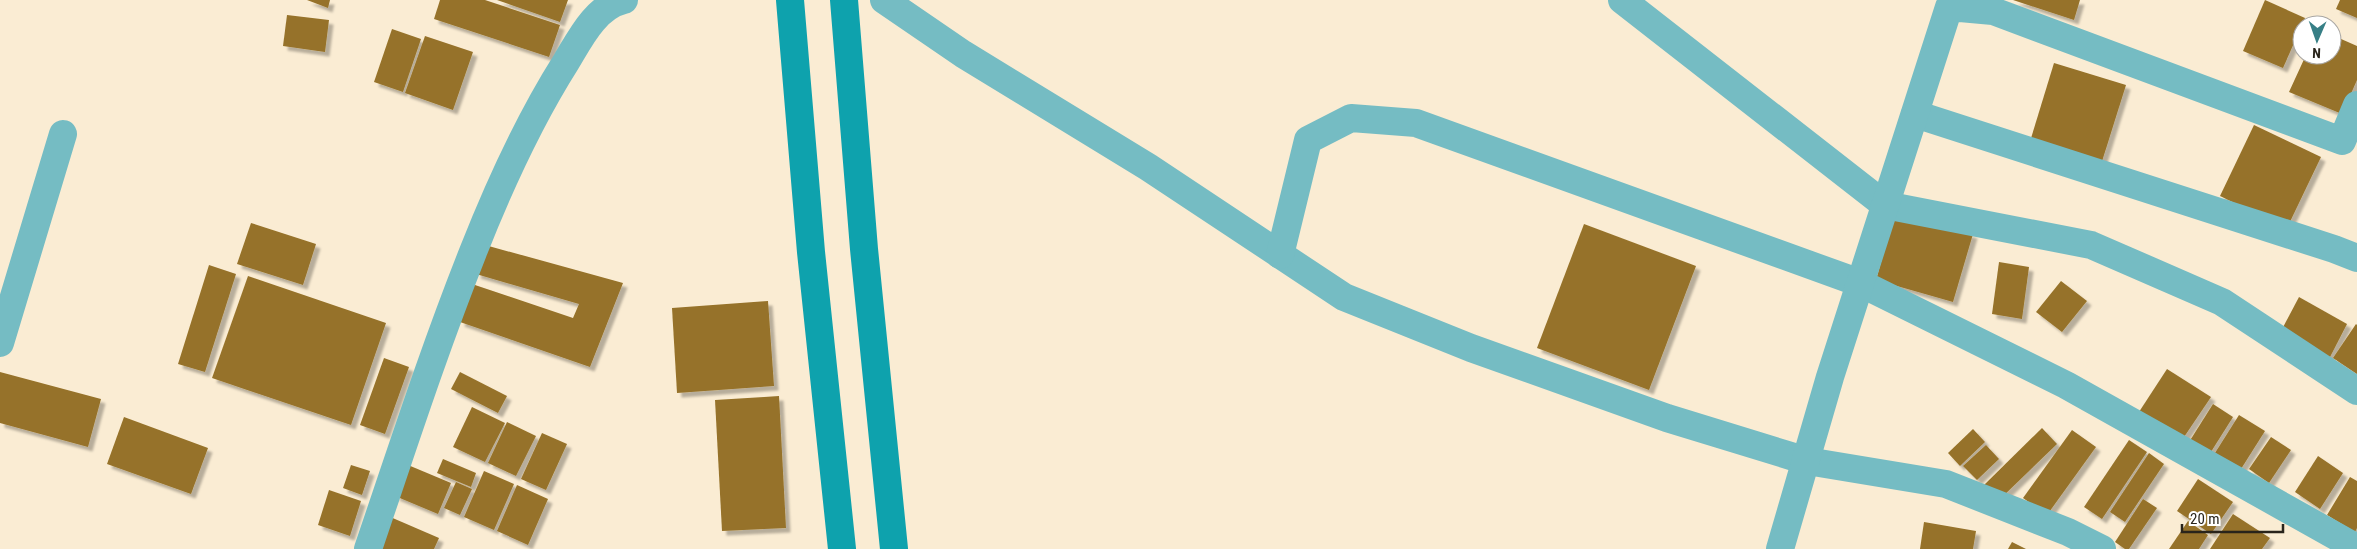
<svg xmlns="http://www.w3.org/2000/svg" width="2357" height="549" font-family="'Roboto Condensed',sans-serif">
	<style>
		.building { fill: #967229; filter: url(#shadow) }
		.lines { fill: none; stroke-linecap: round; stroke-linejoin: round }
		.minor { stroke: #75bcc3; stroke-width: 28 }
		.secondary { stroke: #0ea2ad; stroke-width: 28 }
	</style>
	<defs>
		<filter id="shadow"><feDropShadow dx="4.5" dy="4.5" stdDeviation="1" flood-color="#0004"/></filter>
	</defs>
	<rect width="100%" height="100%" fill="#faecd3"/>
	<g class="building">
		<path d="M307,0h23l-2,8z"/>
		<path d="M440,0h45l75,25 -11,32 -115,-38z"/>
		<path d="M497,0h71l-8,22z"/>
		<path d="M2013,0h67l-6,20z"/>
		<path d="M2265,0l40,18 -22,50 -40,-17z"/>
		<path d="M2340,0h17v18l-21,-9z"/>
		<path d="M287,15l42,5 -4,32 -42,-6z"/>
		<path d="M392,29l29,10 -18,53 -29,-10z"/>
		<path d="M2332,35l25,11v34l-15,34 -53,-22 17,-37h26z"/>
		<path d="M425,36l48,16 -20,58 -48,-17z"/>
		<path d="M2054,63l72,22 -27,86 -71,-23z"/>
		<path d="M2254,125l67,32 -34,71 -67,-32z"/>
		<path d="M1895,212l78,22 -20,68 -77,-22z"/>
		<path d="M251,223l65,21 -13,41 -66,-21z"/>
		<path d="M1584,224l112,42 -47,124 -112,-42z"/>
		<path d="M485,245l138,38 -33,84 -130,-45 12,-38 101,34 6,-14 -103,-30z"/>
		<path d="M1999,262l30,5 -7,52 -30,-5z"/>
		<path d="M209,265l27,9 -31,98 -27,-8z"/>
		<path d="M248,276l138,47 -35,102 -139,-47z"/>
		<path d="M2061,281l26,20 -25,31 -26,-20z"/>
		<path d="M2299,297l48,27 -18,35 -49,-26z"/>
		<path d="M768,301l6,85 -97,7 -5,-85z"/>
		<path d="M2356,324l1,1v49l-24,-16z"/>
		<path d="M384,358l25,9 -24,67 -25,-9z"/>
		<path d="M2167,369l44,28 -31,46 -43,-28z"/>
		<path d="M0,372l101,27 -13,48 -88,-24z"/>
		<path d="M460,372l47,24 -9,17 -47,-24z"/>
		<path d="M779,396l7,132 -64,3 -7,-131z"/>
		<path d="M2213,404l20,13 -24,38 -20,-13z"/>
		<path d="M472,407l33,16 -20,39 -32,-15z"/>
		<path d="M2239,415l26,16 -24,38 -26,-16z"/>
		<path d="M124,417l84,31 -17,46 -84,-30z"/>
		<path d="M507,422l29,14 -20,40 -28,-13z"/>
		<path d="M2042,428l15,16 -59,57 -15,-15z"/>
		<path d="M1973,429l12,13 -25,24 -12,-13z"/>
		<path d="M2072,430l24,17 -49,68 -24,-17z"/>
		<path d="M542,433l25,11 -21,46 -25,-11z"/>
		<path d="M2271,437l20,13 -22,33 -20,-14z"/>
		<path d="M2129,440l18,12 -45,67 -18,-12z"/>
		<path d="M1986,445l13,14 -22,21 -14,-14z"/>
		<path d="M2149,453l15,11 -39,58 -15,-10z"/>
		<path d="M2318,456l25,17 -23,36 -25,-17z"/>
		<path d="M443,459l33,14 -5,14 -34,-14z"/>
		<path d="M351,465l19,6 -8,24 -19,-7z"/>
		<path d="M408,465l43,18 -13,31 -43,-18z"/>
		<path d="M484,471l30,13 -20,46 -30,-13z"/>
		<path d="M2350,477l7,4v47l-2,4 -28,-17z"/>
		<path d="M2198,479l35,23 -22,32 -34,-23z"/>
		<path d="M456,482l16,7 -12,26 -16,-7z"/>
		<path d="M517,485l31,14 -20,46 -31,-14z"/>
		<path d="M329,490l32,11 -11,35 -32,-11z"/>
		<path d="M2143,499l14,9 -28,41h-4l-10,-7z"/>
		<path d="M2233,514l37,24 -8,11h-52z"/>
		<path d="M388,516l51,22 -5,11h-60z"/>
		<path d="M2188,521l20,14 -9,14h-30z"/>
		<path d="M1924,522l52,9 -3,18h-53z"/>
		<path d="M2012,542l14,7h-18z"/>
	</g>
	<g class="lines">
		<g class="minor">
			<path d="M884,0l79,54 185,113 196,130 127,51 196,70 140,43 139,23 122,48 34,17"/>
			<path d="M1622,0l263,205 206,40 131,57 135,89"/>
			<path d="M1915,114l419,135 23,9"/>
			<path d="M1280,255l28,-115 43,-22 65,5 444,160 206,102 291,163"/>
			<path d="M0,343l63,-209"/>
			<path d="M368,549c34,-100 66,-199 105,-297 26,-66 55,-130 93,-190 14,-23 29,-55 58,-62"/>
			<path d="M1780,549l50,-172 119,-370 44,4 349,130 15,-36"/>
		</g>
		<g class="secondary">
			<path d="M790,0l21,252 31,297"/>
			<path d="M844,0l20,249 30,300"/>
		</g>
	</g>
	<g transform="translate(2317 40) rotate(182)"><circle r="24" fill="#ffffff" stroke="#a9a7a4"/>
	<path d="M0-4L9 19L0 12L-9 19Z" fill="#377f86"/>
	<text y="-8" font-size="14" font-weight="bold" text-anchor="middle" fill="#29241b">N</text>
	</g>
	<path d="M2182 524v8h101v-8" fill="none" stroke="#29241b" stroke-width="2.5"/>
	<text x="2190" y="524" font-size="15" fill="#29241b" stroke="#ffffff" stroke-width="4" paint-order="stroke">20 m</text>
</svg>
